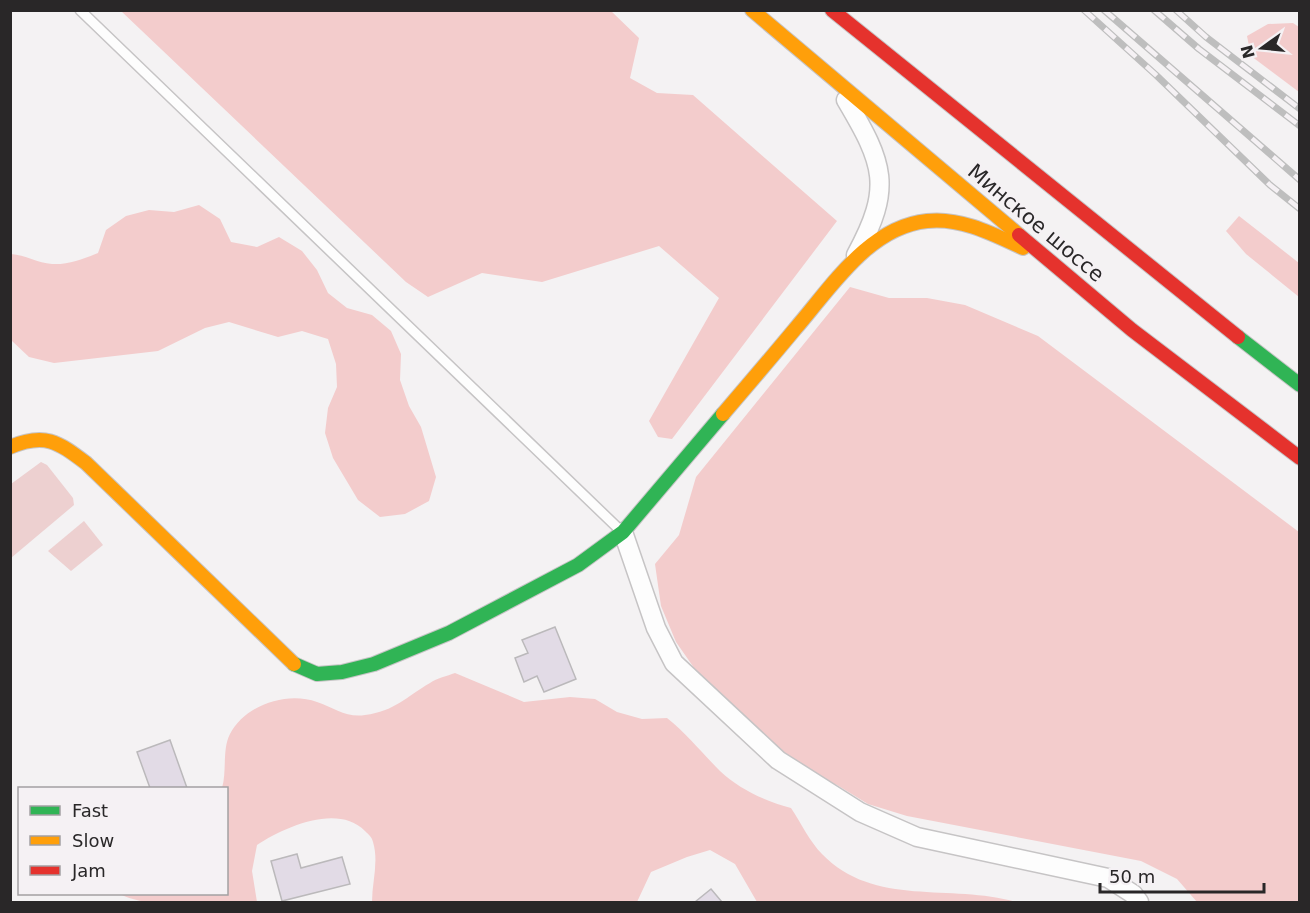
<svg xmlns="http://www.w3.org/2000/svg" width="1310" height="913" font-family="'DejaVu Sans',sans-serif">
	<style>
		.green { fill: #edd0d0 }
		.forest { fill: #f3cccc }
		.building { fill: #e2dbe6; stroke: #bbb9bb; stroke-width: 1.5 }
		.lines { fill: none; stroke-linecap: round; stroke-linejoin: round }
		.lane-casing { stroke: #c6c4c5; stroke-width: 12 }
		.street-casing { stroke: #c6c4c5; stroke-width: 21 }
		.fast-casing { stroke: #c6c4c5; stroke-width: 16 }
		.slow-casing { stroke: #c6c4c5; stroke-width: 16 }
		.jam-casing { stroke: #c6c4c5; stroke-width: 16 }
		.lane { stroke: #fdfdfd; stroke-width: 9 }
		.street { stroke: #fdfdfd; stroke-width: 18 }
		.fast { stroke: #30b455; stroke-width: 14 }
		.slow { stroke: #ff9f0a; stroke-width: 14 }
		.jam { stroke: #e5322d; stroke-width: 14 }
		.rail-casing { stroke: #bebebe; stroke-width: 7 }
		.rail { stroke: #f5f1f4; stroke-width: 4.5; stroke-dasharray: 14; stroke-linecap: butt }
		.labels { text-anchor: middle; stroke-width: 4.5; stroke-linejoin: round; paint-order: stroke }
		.street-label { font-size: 21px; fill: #292728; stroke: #f5f1f4 }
	</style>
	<rect width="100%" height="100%" fill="#f4f2f3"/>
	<g class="green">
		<path d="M41,462l6,3 26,33 1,7 -63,53v-74z"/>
		<path d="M84,521l19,24 -32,26 -23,-20z"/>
	</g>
	<g class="forest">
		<path d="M121,11h490l28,27 -9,40 27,15 36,2 144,126 -165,218 -14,-2 -9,-16 70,-123 -60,-52 -117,36 -60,-9 -54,24 -22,-15z"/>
		<path d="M1293,23l6,4v65l-48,-36 -4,-20 21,-12z"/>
		<path d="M199,205l21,14 11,23 26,5 22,-10 23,14 15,19 11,23 19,15 25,7 19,16 10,23 -1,26 9,26 12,21 15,50 -7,24 -24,13 -25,3 -22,-17 -25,-42 -8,-25 3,-25 9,-21 -1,-23 -8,-25 -26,-8 -24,6 -49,-15 -24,6 -47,23 -104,12 -25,-6 -18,-17v-86c14,1 27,9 41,10 16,1 31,-5 46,-11l8,-23 20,-14 23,-6 25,2z"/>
		<path d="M1239,216l60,47v34l-53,-43 -20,-23z"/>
		<path d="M850,287l39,11h38l38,7 73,31 261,196v370h-102l-20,-23 -36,-18 -234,-45 -39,-12 -31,-19 -36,-14 -102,-96 -23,-33 -15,-36 -6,-42 24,-29 17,-58z"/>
		<path d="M455,673l69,29 46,-5 25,2 22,13 25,7 25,-1c20,16 35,35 53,53 19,18 47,31 71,37 10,15 19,34 31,46 52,54 129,29 194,48h-259l-22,-38 -25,-14 -23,7 -36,15 -14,30h-265c0,-20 7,-40 1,-60 -1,-5 -5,-8 -8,-11 -27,-28 -81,-4 -108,14l-5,26 5,31c-35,1 -109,8 -137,-8h106v-106h-4c5,-16 0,-39 8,-54 15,-29 57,-43 87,-32 17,6 30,16 48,13 30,-4 41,-18 65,-32 7,-5 17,-7 25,-10z"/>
	</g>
	<g class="building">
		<path d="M555,627l21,52 -32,13 -7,-16 -13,6 -9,-24 13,-5 -6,-13z"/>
		<path d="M170,740l17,48h-37l-13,-36z"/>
		<path d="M297,854l4,14 41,-11 8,27 -68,17 -11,-40z"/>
		<path d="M711,889l11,13h-27z"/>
	</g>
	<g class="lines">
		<defs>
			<path id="lane" d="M80,10l541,521"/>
			<g id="street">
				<path d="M846,100c38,64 47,87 10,155"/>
				<path d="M623,532l33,96 18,35 104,97 82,52 57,25 191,41 25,16 6,8"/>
			</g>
			<g id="fast">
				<path d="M1238,337l62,48"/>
				<path d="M294,664l23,10 25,-2 32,-8 75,-31 129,-68 45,-33 100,-118"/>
			</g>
			<g id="slow">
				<path d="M752,10l267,225"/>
				<path d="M723,414c24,-28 48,-56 72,-85 35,-40 73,-102 132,-108 33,-4 66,13 96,27"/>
				<path d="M10,447c35,-15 48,-5 76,16l208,201"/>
			</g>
			<g id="jam">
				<path d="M832,10l406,327"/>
				<path d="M1019,235l113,95 168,128"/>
			</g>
		</defs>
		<use href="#lane" class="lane-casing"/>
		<use href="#street" class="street-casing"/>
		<use href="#fast" class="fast-casing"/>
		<use href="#slow" class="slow-casing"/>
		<use href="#jam" class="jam-casing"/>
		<use href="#lane" class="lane"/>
		<use href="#street" class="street"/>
		<use href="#fast" class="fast"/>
		<use href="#slow" class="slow"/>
		<use href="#jam" class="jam"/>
		<defs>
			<g id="rail">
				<path d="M1084,10l72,65 114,110 30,24"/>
				<path d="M1104,10l196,170"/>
				<path d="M1154,10l45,39 101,77"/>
				<path d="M1176,10l30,27 94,72"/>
			</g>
		</defs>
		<use href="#rail" class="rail-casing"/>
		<use href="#rail" class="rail"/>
	</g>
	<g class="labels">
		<g class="street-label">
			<text transform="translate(1036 223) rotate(40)" y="7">Минское шоссе</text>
		</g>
	</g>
	<rect width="1310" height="913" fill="none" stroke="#292728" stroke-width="24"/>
	<rect x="18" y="787" width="210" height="108" fill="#f5f1f4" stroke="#a3a0a2" stroke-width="1.5"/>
	<rect x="30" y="806" width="30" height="9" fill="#30b455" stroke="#a3a0a2" stroke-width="1.5"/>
	<text x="72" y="817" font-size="18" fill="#292728">Fast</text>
	<rect x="30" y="836" width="30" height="9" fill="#ff9f0a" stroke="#a3a0a2" stroke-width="1.5"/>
	<text x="72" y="847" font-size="18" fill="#292728">Slow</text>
	<rect x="30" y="866" width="30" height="9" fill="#e5322d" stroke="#a3a0a2" stroke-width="1.5"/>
	<text x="72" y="877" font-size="18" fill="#292728">Jam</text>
	<g transform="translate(1262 48) rotate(255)" stroke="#f5f1f4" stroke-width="4.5" paint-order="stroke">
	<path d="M0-4.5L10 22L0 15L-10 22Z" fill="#292728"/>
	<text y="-9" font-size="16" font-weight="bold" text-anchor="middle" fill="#292728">N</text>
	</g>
	<path d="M1100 883v9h164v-9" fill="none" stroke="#292728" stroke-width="3"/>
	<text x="1109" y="883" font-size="18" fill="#292728" stroke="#f5f1f4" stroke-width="4.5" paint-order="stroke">50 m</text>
</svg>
